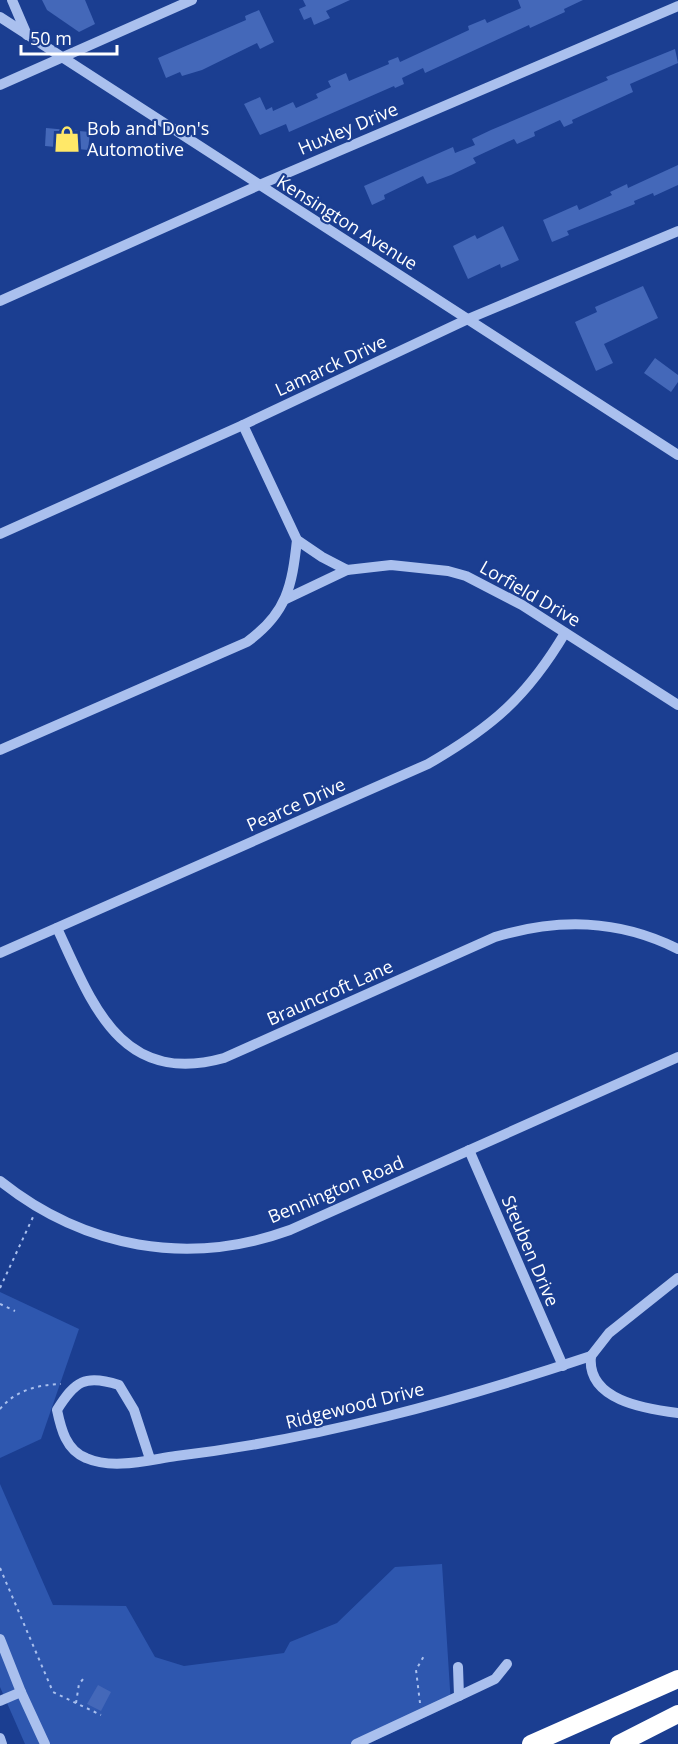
<svg xmlns="http://www.w3.org/2000/svg" width="678" height="1744" font-family="'Open Sans',sans-serif">
	<style>
		.green { fill: #2e57af }
		.building { fill: #4468b9 }
		.lines { fill: none; stroke-linecap: round; stroke-linejoin: round }
		.path { stroke: #aac0ee; stroke-width: 2; stroke-dasharray: 3 4.5; stroke-linecap: butt }
		.minor { stroke: #aac0ee; stroke-width: 10 }
		.highway { stroke: #fff; stroke-width: 18 }
		.labels { text-anchor: middle; stroke-width: 4.5; stroke-linejoin: round; paint-order: stroke }
		.poi-label { font-size: 18px; fill: #fff; stroke: #1b3e91; text-anchor: start }
		.street-label { font-size: 18px; fill: #fff; stroke: #1b3e91 }
	</style>
	<rect width="100%" height="100%" fill="#1b3e91"/>
	<g class="green">
		<path d="M0,1292l79,37 -38,110 -41,19z"/>
		<path d="M0,1484l53,121 73,1 29,51 29,9 100,-13 6,-11 47,-19 58,-56 47,-3 9,141 -83,39h-343l-25,-57z"/>
	</g>
	<g class="building">
		<path d="M42,0h43l10,24 -16,8 -32,-22z"/>
		<path d="M303,0h47l-24,11 4,7 -16,7 -3,-8 -7,3 -5,-11 7,-3z"/>
		<path d="M518,0h65l-19,9 1,3 -24,11 -11,5 -1,-3 -104,48 -2,-5 -21,10 2,6 -9,4 -1,-2 -105,46 -3,-8 -26,11 -16,-31 16,-7 6,13 6,-3 1,4 20,-9 3,6 22,-10 -2,-4 15,-7 -3,-6 18,-8 3,8 40,-17 -1,-3 10,-4 2,5 69,-32 -1,-4 17,-7 2,4 34,-15z"/>
		<path d="M259,10l15,32 -14,7 -3,-6 -55,27 -20,6 -2,-4 -14,6 -8,-20 88,-38 -1,-4z"/>
		<path d="M675,49l3,14 -48,21 3,8 -61,28 1,3 -9,4 -4,-7 -26,12 1,4 -18,8 -3,-5 -41,19 3,5 -25,12 -24,9 -4,-8 -39,19 1,4 -13,6 -8,-19 89,-39 2,6 20,-8 -3,-6 19,-9 117,-50 -2,-3z"/>
		<path d="M46,128l44,4 -2,18 -43,-4z"/>
		<path d="M678,165v20l-24,11 -1,-3 -19,8 1,3 -68,27 2,4 -17,7 -9,-22 34,-15 2,5 33,-15 -2,-3 17,-8 1,4z"/>
		<path d="M503,226l16,34 -18,8 -1,-4 -32,15 -15,-33 22,-11 2,4z"/>
		<path d="M643,286l15,32 -54,26 9,19 -17,8 -21,-49 22,-10 -2,-5z"/>
		<path d="M655,358l23,17v7l-7,10 -27,-19z"/>
		<path d="M98,1685l13,7 -10,19 -14,-7z"/>
	</g>
	<g class="lines">
		<g class="path">
			<path d="M0,1288l33,-71"/>
			<path d="M0,1304l15,7"/>
			<path d="M0,1409c16,-19 37,-24 61,-25"/>
			<path d="M0,1568l53,124 48,23"/>
			<path d="M76,1703l3,-19 5,-6"/>
			<path d="M420,1703l-4,-33 9,-16"/>
		</g>
		<g class="minor">
			<path d="M12,0l15,35"/>
			<path d="M0,17l678,438"/>
			<path d="M0,85l192,-85"/>
			<path d="M0,301l257,-115 421,-180"/>
			<path d="M243,425l54,115 25,17 25,13 44,-5 57,6 18,5 56,29 156,100"/>
			<path d="M0,534l243,-109 225,-106 210,-88"/>
			<path d="M286,599l61,-29"/>
			<path d="M0,750l247,-108c40,-29 45,-56 50,-102"/>
			<path d="M57,928c35,75 63,159 167,130l271,-121c63,-19 123,-18 183,12"/>
			<path d="M0,953l428,-189c64,-37 99,-67 137,-131"/>
			<path d="M469,1150l94,216"/>
			<path d="M0,1181c84,67 188,86 290,49l388,-173"/>
			<path d="M591,1356l18,-23 69,-55"/>
			<path d="M591,1356c-5,44 54,53 87,57"/>
			<path d="M150,1459l-16,-49 -15,-25c-34,-11 -44,-4 -62,25 4,19 9,40 29,48 27,12 62,2 90,-2 142,-17 280,-55 415,-100"/>
			<path d="M0,1639l21,53"/>
			<path d="M459,1696l36,-17 12,-15"/>
			<path d="M0,1701l21,-9 24,52"/>
			<path d="M0,1738l2,6"/>
			<path d="M356,1744l103,-48 -1,-29"/>
		</g>
		<g class="highway">
			<path d="M531,1744l147,-65"/>
			<path d="M619,1744l59,-30"/>
		</g>
	</g>
	<defs>
		<symbol id="shop-bare" viewBox="-9 -9 18 18"><path d="M-5-2.5h2.3a2.7 3.5 0 0 1 5.4 0H5L5.5 6h-11ZM-1.5-2.5h3a1.5 2.3 0 0 0-3 0Z" fill="#ffe868" stroke="#1b3e91" stroke-width="2.5" paint-order="stroke"/></symbol>
	</defs>
	<g fill-rule="evenodd">
		<use href="#shop-bare" x="48" y="120" width="38" height="38"/>
	</g>
	<g class="labels">
		<g class="poi-label">
			<text x="87" y="135">Bob and Don's<tspan x="87" dy="21">Automotive</tspan></text>
		</g>
		<g class="street-label">
			<text transform="translate(348 129) rotate(-23)" y="6">Huxley Drive</text>
			<text transform="translate(347 223) rotate(32)" y="6">Kensington Avenue</text>
			<text transform="translate(331 366) rotate(-25)" y="6">Lamarck Drive</text>
			<text transform="translate(530 594) rotate(30)" y="6">Lorfield Drive</text>
			<text transform="translate(296 805) rotate(-24)" y="6">Pearce Drive</text>
			<text transform="translate(330 993) rotate(-24)" y="6">Brauncroft Lane</text>
			<text transform="translate(336 1190) rotate(-23)" y="6">Bennington Road</text>
			<text transform="translate(530 1251) rotate(67)" y="6">Steuben Drive</text>
			<text transform="translate(355 1406) rotate(-14)" y="6">Ridgewood Drive</text>
		</g>
	</g>
	<path d="M21 45v9h96v-9" fill="none" stroke="#ffffff" stroke-width="3"/>
	<text x="30" y="45" font-size="18" fill="#ffffff" stroke="#1b3e91" stroke-width="4.5" paint-order="stroke">50 m</text>
</svg>
